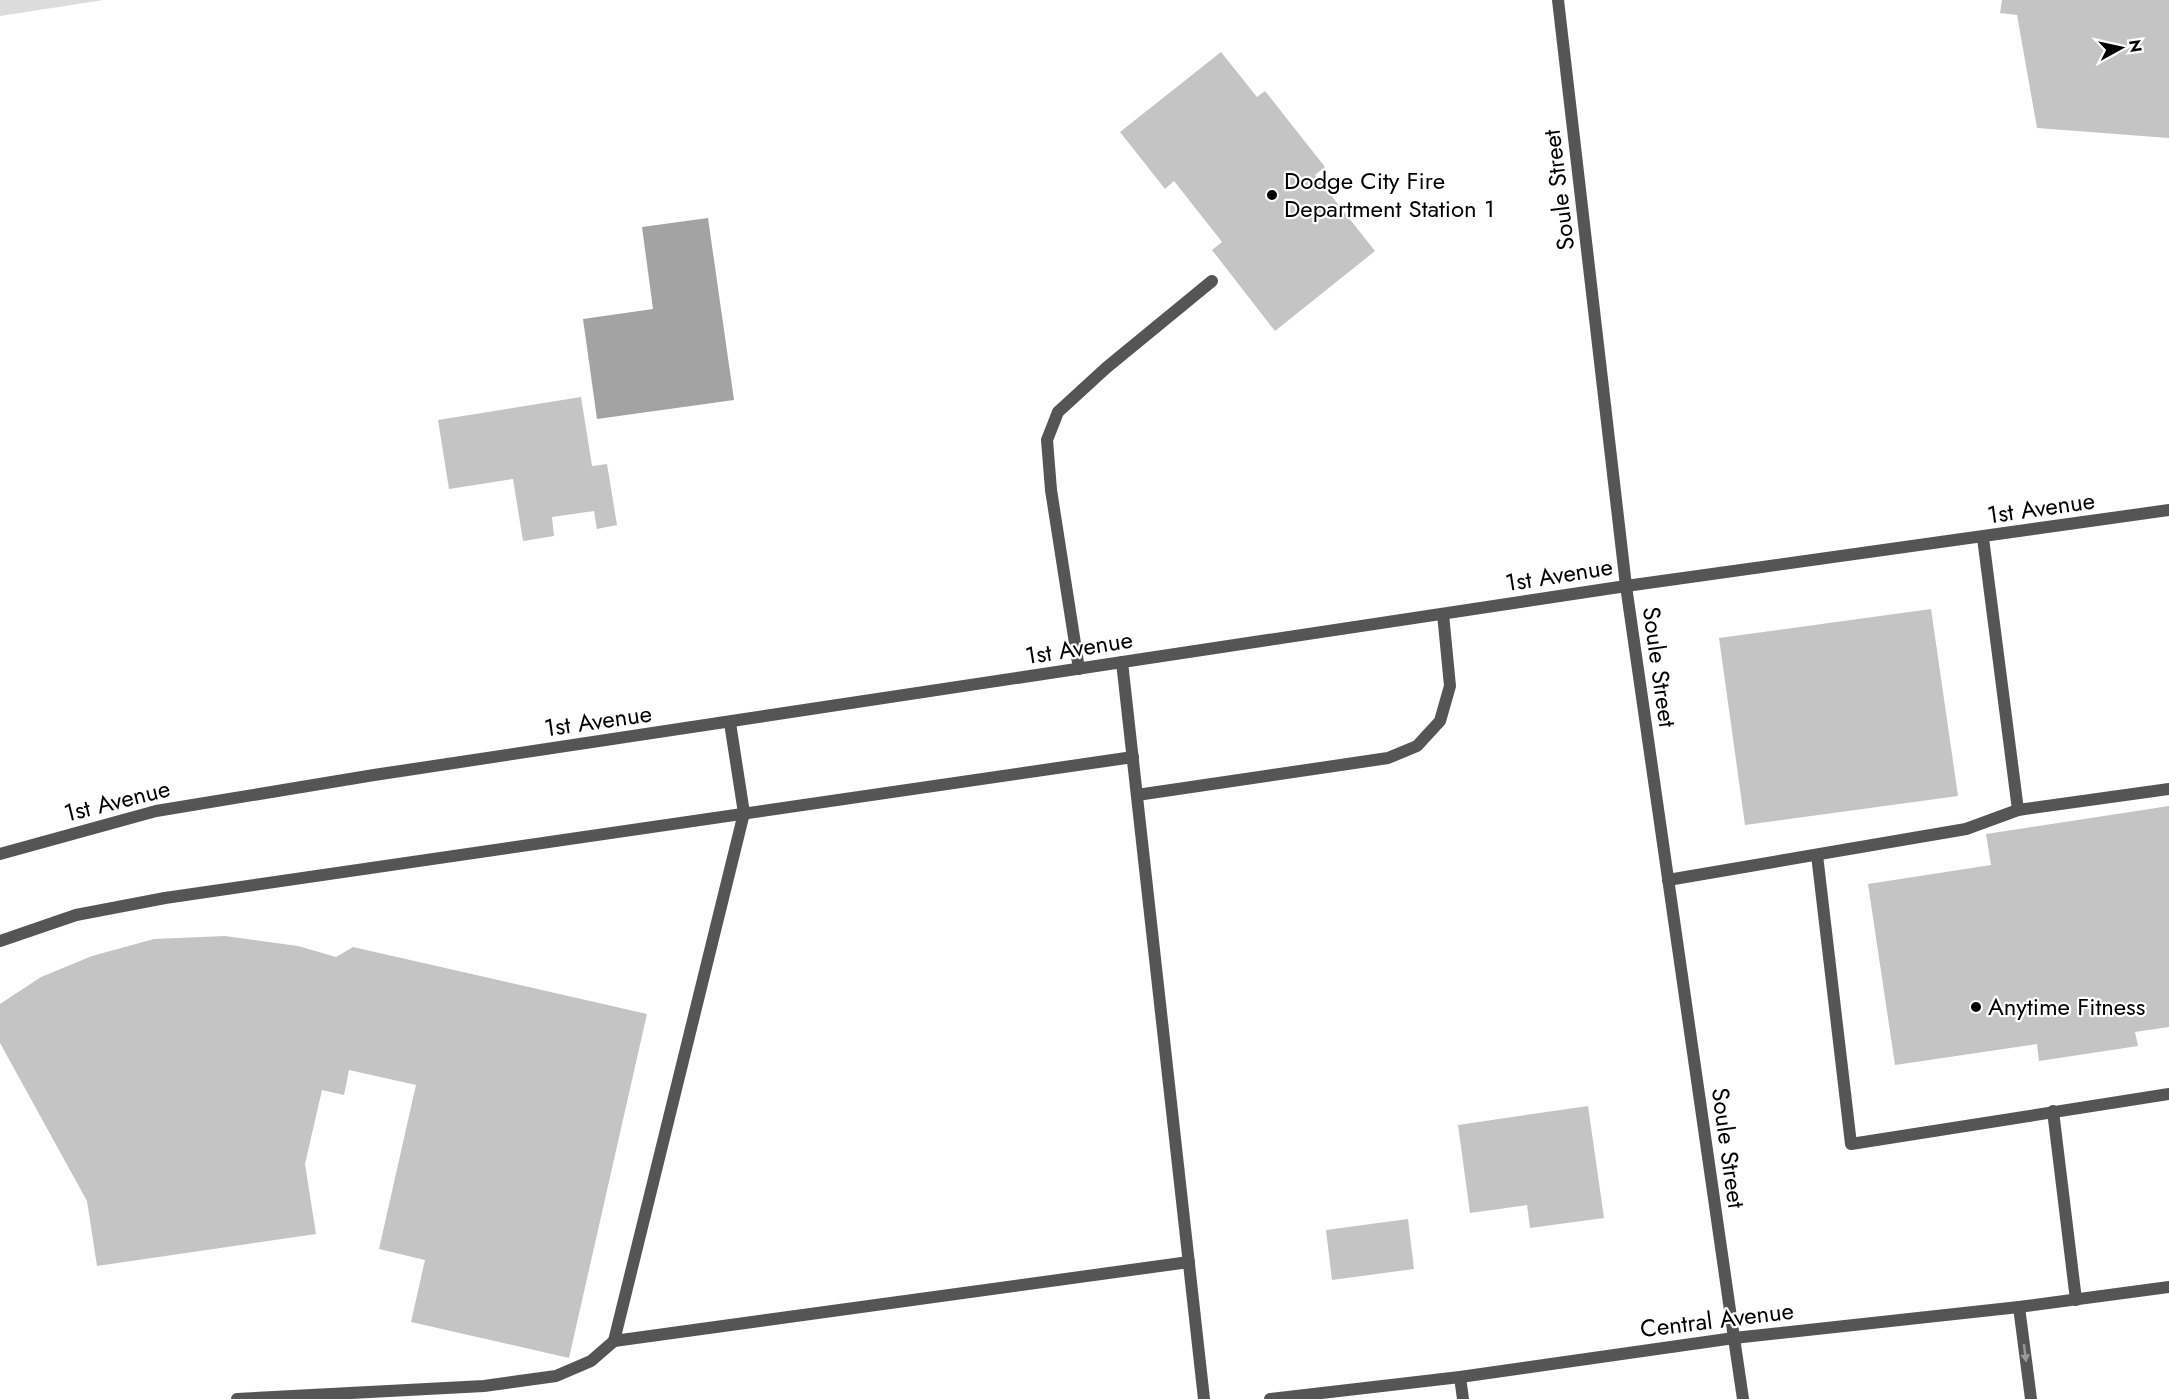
<svg xmlns="http://www.w3.org/2000/svg" width="2169" height="1399" font-family="Jost,sans-serif">
	<style>
		.green { fill: #dcdcdc }
		.water { fill: #a3a3a3 }
		.building { fill: #c4c4c4 }
		.lines { fill: none; stroke-linecap: round; stroke-linejoin: round }
		.service { stroke: #555; stroke-width: 12 }
		.minor { stroke: #555; stroke-width: 12 }
		.tertiary { stroke: #555; stroke-width: 12 }
		.oneway { fill: #999 }
		.poi-dot { fill: #000; stroke: #fff; stroke-width: 2 }
		.labels { text-anchor: middle; stroke-width: 4.5; stroke-linejoin: round; paint-order: stroke }
		.poi-label { font-size: 24px; fill: #000; stroke: #fff; text-anchor: start }
		.street-label { font-size: 24px; fill: #000; stroke: #fff }
	</style>
	<rect width="100%" height="100%" fill="#fff"/>
	<path class="green" d="M0,0h104l-104,16z"/>
	<path class="water" d="M708,218l26,182 -137,19 -14,-100 70,-10 -11,-82z"/>
	<g class="building">
		<path d="M2002,0h167v138l-132,-10 -20,-113 -17,-2z"/>
		<path d="M1221,52l36,45 8,-6 60,76 -10,8 60,76 -100,80 -63,-81 10,-8 -48,-61 -9,8 -45,-57z"/>
		<path d="M581,397l11,69 15,-2 10,61 -20,4 -3,-18 -42,6 2,19 -31,5 -10,-62 -64,10 -11,-69z"/>
		<path d="M1931,609l27,187 -213,29 -26,-187z"/>
		<path d="M2169,806v221l-34,5 3,14 -99,15 -2,-17 -142,21 -27,-181 123,-19 -5,-31z"/>
		<path d="M225,936l73,10 38,11 17,-10 294,67 -78,344 -158,-36 14,-62 -46,-11 37,-164 -67,-15 -5,25 -22,-5 -17,74 11,70 -219,32 -10,-65 -87,-158v-39l41,-27 51,-21 62,-17z"/>
		<path d="M1588,1106l16,112 -74,10 -3,-23 -57,8 -12,-88z"/>
		<path d="M1408,1219l6,50 -82,11 -6,-50z"/>
	</g>
	<g class="lines">
		<g class="service">
			<path d="M1983,538l35,272"/>
			<path d="M1122,662l82,737"/>
			<path d="M1079,669l-28,-179 -4,-50 11,-28 48,-44 106,-87"/>
			<path d="M730,723l14,90 -130,528 575,-79"/>
			<path d="M1137,795l251,-37 29,-12 23,-25 10,-35 -7,-72"/>
			<path d="M1817,855l34,289 318,-50"/>
			<path d="M1668,880l298,-51 52,-19 151,-21"/>
			<path d="M0,941l76,-26 89,-17 968,-141"/>
			<path d="M2053,1111l23,189"/>
			<path d="M1460,1377l3,22"/>
			<path d="M237,1399l247,-13 72,-10 35,-15 23,-20"/>
		</g>
		<g class="minor">
			<path d="M0,854l156,-43 218,-36 1252,-189 543,-76"/>
			<path d="M2019,1307l12,92"/>
			<path d="M1734,1338l9,61"/>
		</g>
		<g class="tertiary">
			<path d="M1558,0l68,586 108,752"/>
			<path d="M1270,1399l190,-22 274,-39 285,-31 150,-20"/>
		</g>
	</g>
	<defs><path id="oneway-solid" d="M-6-.8H1V-3.2L6.5 0L1 3.2V.8H-6Z" transform="scale(1.5)"/></defs>
	<use class="oneway" href="#oneway-solid" transform="translate(2025 1353) rotate(83)"/>
	<g class="poi-dot">
		<circle cx="1272" cy="195" r="6"/>
		<circle cx="1976" cy="1007" r="6"/>
	</g>
	<g class="labels">
		<g class="poi-label">
			<text x="1284" y="189">Dodge City Fire<tspan x="1284" dy="28">Department Station 1</tspan></text>
			<text x="1988" y="1015">Anytime Fitness</text>
		</g>
		<g class="street-label">
			<text transform="translate(1559 190) rotate(-97)" y="8">Soule Street</text>
			<text transform="translate(2041 508) rotate(-8)" y="8">1st Avenue</text>
			<text transform="translate(1559 575) rotate(-9)" y="8">1st Avenue</text>
			<text transform="translate(1079 648) rotate(-9)" y="8">1st Avenue</text>
			<text transform="translate(1659 667) rotate(82)" y="8">Soule Street</text>
			<text transform="translate(598 721) rotate(-8)" y="8">1st Avenue</text>
			<text transform="translate(117 801) rotate(-14)" y="8">1st Avenue</text>
			<text transform="translate(1728 1148) rotate(82)" y="8">Soule Street</text>
			<text transform="translate(1717 1320) rotate(-7)" y="8">Central Avenue</text>
		</g>
	</g>
	<g transform="translate(2121 48) rotate(82)" stroke="#ffffff" stroke-width="4.5" paint-order="stroke">
	<path d="M0-4.5L10 22L0 15L-10 22Z" fill="#000000"/>
	<text y="-9" font-size="16" font-weight="bold" text-anchor="middle" fill="#000000">N</text>
	</g>
</svg>
